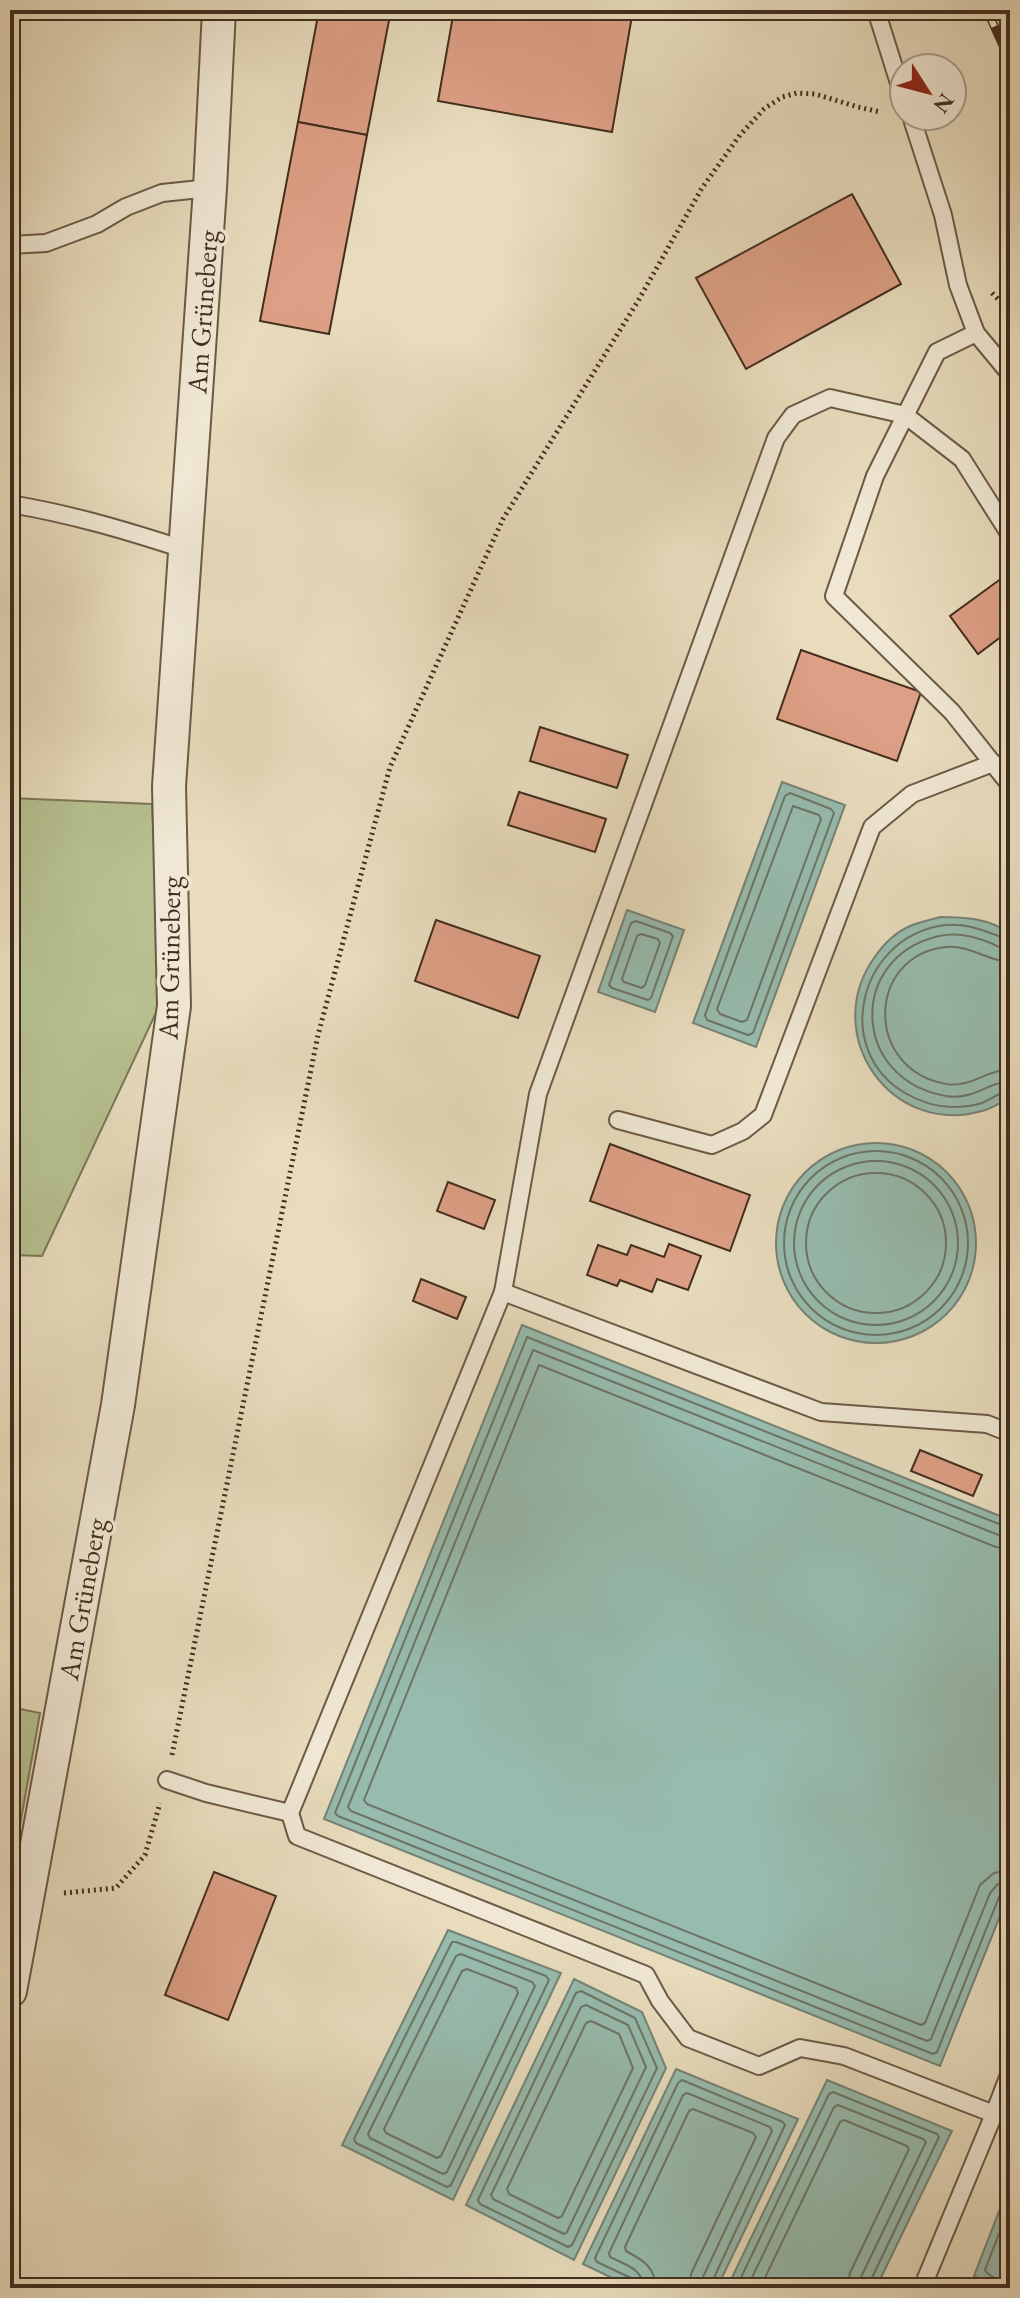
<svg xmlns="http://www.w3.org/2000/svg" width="1020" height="2298" font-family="'EB Garamond',serif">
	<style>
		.green { fill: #b6c090; stroke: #7c7757; stroke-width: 2 }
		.water { fill: #97bcaf; stroke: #758375; stroke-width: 2 }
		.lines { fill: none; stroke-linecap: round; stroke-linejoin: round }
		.shore { stroke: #6c7566; stroke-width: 2 }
		.building { fill: #dd9f85; stroke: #422e1e; stroke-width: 2 }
		.service-casing { stroke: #6c5a46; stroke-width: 20 }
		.minor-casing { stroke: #6c5a46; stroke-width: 36 }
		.path { stroke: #422e1e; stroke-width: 5; stroke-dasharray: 2 4; stroke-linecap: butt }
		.service { stroke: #f0e8d4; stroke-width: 16 }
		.minor { stroke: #f0e8d4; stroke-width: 32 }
		.rail-casing { stroke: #422e1e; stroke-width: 9 }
		.rail { stroke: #f0e8d4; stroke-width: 6; stroke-dasharray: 18; stroke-linecap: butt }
		.labels { text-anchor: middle; stroke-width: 7; stroke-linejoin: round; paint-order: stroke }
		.street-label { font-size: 28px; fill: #422e1e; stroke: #f0e8d4 }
	</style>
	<rect width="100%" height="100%" fill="#e8dcbd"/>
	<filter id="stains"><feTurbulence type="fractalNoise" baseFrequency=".0025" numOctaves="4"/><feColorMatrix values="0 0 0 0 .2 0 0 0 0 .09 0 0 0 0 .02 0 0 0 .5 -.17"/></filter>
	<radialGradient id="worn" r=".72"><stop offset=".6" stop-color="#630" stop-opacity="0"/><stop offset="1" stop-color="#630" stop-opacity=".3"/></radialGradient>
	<g class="green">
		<path d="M10,798l142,6 9,198 -119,254 -32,-1z"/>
		<path d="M10,1707l30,6 -30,168z"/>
	</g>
	<g class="water">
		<path d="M782,782l63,23 -89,242 -63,-24z"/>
		<path d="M627,910l57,20 -29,82 -57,-20z"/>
		<path d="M940,917c24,0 50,1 70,17v164c-9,4 -18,11 -28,13 -91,26 -162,-76 -108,-153 9,-13 22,-26 36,-32 10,-4 20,-6 30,-9z"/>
		<circle cx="876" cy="1243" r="100"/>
		<path d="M522,1325l488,195v371l-70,175 -616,-247z"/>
		<path d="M448,1930l113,43 -108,227 -111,-55z"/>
		<path d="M574,1979l68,33 24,56 -92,192 -108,-55z"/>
		<path d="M676,2069l122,50 -81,169h-84l-50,-24z"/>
		<path d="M827,2080l125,51 -76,157h-149z"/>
		<path d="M1010,2183v105h-11l-25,-12z"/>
	</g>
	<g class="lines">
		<g class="shore">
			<path d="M790,793l41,16 3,4 -81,220 -5,2 -41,-15 -2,-5 80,-219z"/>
			<path d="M793,806l26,9 2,4 -74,201 -5,2 -22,-8 -3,-5z"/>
			<path d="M636,921l34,12 3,3 -22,62 -3,2 -36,-12 -3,-3 22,-62z"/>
			<path d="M641,934l17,5 2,4 -15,42 -3,3 -18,-6 -2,-3 15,-43z"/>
			<path d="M1010,940c-7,-1 -10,-4 -17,-6 -17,-7 -35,-12 -54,-8 -80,15 -107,124 -34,167 14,8 30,14 47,14 9,0 21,-1 30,-4 10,-4 17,-11 28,-12"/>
			<path d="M1010,950c-7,0 -11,-3 -17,-6 -16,-7 -36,-12 -54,-8 -92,21 -88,144 7,160 27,5 42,-14 64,-15"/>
			<path d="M1010,962c-23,-1 -39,-17 -64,-15 -79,8 -83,122 0,137 24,4 41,-14 64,-15"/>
			<circle cx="876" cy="1243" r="92"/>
			<circle cx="876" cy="1243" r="82"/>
			<circle cx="876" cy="1243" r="70"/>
			<path d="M1010,1527l-6,-1 -477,-189 -192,476 3,3 595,238 4,-2 62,-155 5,-5h6"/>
			<path d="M1010,1537l-9,-1 -468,-186 -185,457 3,4 576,230 4,-2 59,-146 8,-9 12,-2"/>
			<path d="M1010,1549l-14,-2 -457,-182 -175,435 3,4 554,221 4,-2 55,-138 14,-12 16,-3"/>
			<path d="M452,1942h4l90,34 3,4 -98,205 -4,2 -91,-44 -2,-4z"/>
			<path d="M461,1954l71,28 3,4 -88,186 -4,2 -73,-36 -2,-4 88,-178z"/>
			<path d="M467,1969l49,19 2,5 -77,163 -4,2 -51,-25 -2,-4 78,-158z"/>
			<path d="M581,1991l54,27 22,50 -85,177 -4,2 -88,-43 -2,-4 98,-207z"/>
			<path d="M586,2005l42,20 18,42 -79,165 -3,2 -71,-35 -2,-4 90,-188z"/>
			<path d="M591,2021l28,13 14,34 -71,148 -4,2 -49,-24 -2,-5 79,-166z"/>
			<path d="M634,2288l-3,-10 -34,-16 -2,-4 83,-175 4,-3 101,42 2,3 -73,157 -1,6"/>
			<path d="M644,2288c-1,-19 -18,-23 -34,-31l-1,-4 74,-158 4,-2 83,34 2,4 -69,146 -2,11"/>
			<path d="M656,2288c-1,-21 -13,-28 -30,-37l-1,-4 64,-136 4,-2 60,24 3,4 -65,137 -2,14"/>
			<path d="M736,2288l93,-194 4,-2 104,42 2,3 -69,145v6"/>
			<path d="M747,2288l87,-181 4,-2 85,34 3,3 -65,135 -1,11"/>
			<path d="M760,2288l80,-166 4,-2 63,26 2,3 -59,124 -3,15"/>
			<path d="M1000,2288l-3,-8 -10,-7 -2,-3 25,-65"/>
		</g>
	</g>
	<g class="building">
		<path d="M319,10h72l-24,125 -69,-13z"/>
		<path d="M454,10h179l-21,122 -174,-31z"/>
		<path d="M298,122l69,13 -38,199 -69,-13z"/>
		<path d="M852,194l49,90 -155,85 -50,-91z"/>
		<path d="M1002,578l8,10v42l-32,24 -28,-38z"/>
		<path d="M801,650l120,42 -24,69 -120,-42z"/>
		<path d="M540,727l88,28 -11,33 -87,-27z"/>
		<path d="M519,792l87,27 -11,33 -87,-27z"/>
		<path d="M436,920l104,36 -22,62 -103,-37z"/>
		<path d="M610,1144l140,51 -20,56 -140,-50z"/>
		<path d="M448,1182l47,18 -11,29 -47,-18z"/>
		<path d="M669,1244l32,12 -13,34 -31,-11 -5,13 -32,-12 -3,6 -30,-11 11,-30 29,10 4,-10 33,12z"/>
		<path d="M421,1279l45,18 -9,22 -44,-18z"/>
		<path d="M920,1450l62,25 -9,21 -62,-25z"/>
		<path d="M214,1872l62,24 -48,124 -63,-25z"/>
	</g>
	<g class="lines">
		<defs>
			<g id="service">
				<path d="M876,10l28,89"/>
				<path d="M911,116l32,99 15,70 18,48 34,41"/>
				<path d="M10,245l36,-2 51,-19 29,-17 36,-14 48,-5"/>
				<path d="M976,333l-39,19 -62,124 -41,120 118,116 58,73"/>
				<path d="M10,504c61,10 118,27 176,46"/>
				<path d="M1010,535l-48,-76 -57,-44 -75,-17 -37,17 -17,23 -238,656 -35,198 318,120 166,12 23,9"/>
				<path d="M618,1120l94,25 31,-14 20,-16 109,-288 40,-33 81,-31"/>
				<path d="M503,1292l-213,521 7,23 349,139 14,26 28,37 71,28 41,-18 44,8 150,58 16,-42"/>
				<path d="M167,1780l39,13 84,20"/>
				<path d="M922,2288l72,-174"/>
			</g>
			<path id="minor" d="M10,1991l108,-586 56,-399 -5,-220 41,-598 9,-178"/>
		</defs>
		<use href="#service" class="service-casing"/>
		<use href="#minor" class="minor-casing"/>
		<g class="path">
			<path d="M992,293l11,11 7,3"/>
			<path d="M172,1755l146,-720 72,-268 113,-248 135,-218 64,-113 38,-53 24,-26 18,-12 15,-4 18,1 43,13 22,5"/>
			<path d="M64,1893l52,-5 29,-33 15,-52"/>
		</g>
		<use href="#service" class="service"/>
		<use href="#minor" class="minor"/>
		<defs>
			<path id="rail" d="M987,10l23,51"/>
		</defs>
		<use href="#rail" class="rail-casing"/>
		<use href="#rail" class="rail"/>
	</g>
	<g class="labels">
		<g class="street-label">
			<text transform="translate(202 312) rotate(-86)" y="10">Am Grüneberg</text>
			<text transform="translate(169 958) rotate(-89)" y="10">Am Grüneberg</text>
			<text transform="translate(82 1599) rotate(-80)" y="10">Am Grüneberg</text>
		</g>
	</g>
	<rect width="1020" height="2298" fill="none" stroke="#e8dcbd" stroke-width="40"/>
	<rect x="12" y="12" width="996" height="2274" fill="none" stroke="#422e1e" stroke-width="4"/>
	<rect x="20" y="20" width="980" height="2258" fill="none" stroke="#422e1e" stroke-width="2"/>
	<g transform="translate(928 92) rotate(126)"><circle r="38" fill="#f0e8d4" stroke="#aa9e8b" stroke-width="2"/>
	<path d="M0-6L14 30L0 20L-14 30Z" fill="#8f2418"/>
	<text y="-12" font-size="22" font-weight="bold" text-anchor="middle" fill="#422e1e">N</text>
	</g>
	<rect width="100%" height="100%" filter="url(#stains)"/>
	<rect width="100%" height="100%" fill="url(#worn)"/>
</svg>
